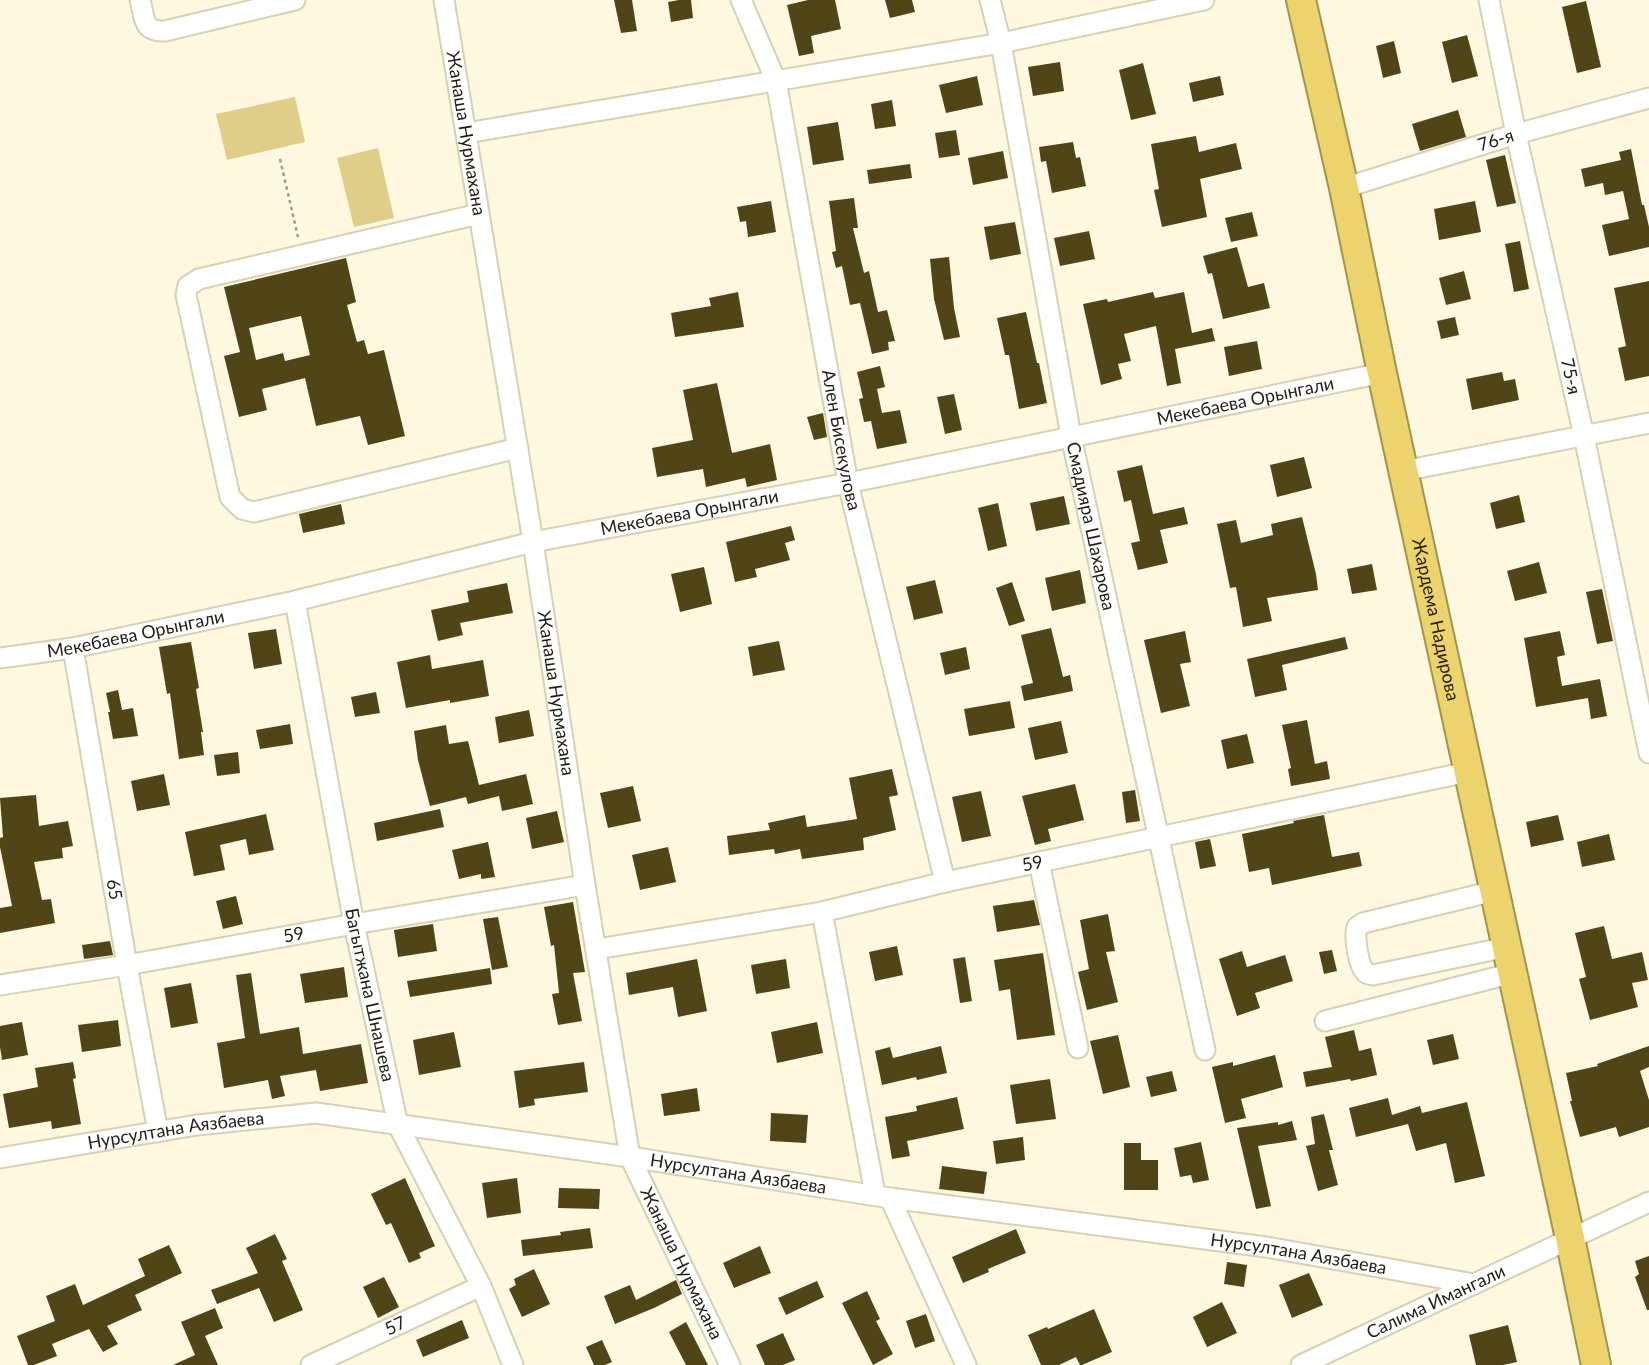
<svg xmlns="http://www.w3.org/2000/svg" width="1649" height="1365" font-family="Lato,sans-serif">
	<style>
		.green { fill: #dfce88 }
		.building { fill: #504516; fill-rule: evenodd }
		.lines { fill: none; stroke-linecap: round; stroke-linejoin: round }
		.minor-casing { stroke: #d8d0b3; stroke-width: 23 }
		.highway-casing { stroke: #a5934d; stroke-width: 32 }
		.path { stroke: #a09b89; stroke-width: 2.5; stroke-dasharray: 3.5 3.5; stroke-linecap: butt }
		.minor { stroke: #fff; stroke-width: 19 }
		.highway { stroke: #ecd36d; stroke-width: 28 }
		.labels { text-anchor: middle; stroke-width: 7; stroke-linejoin: round; paint-order: stroke }
		.street-label { font-size: 18px; fill: #201d12; stroke: #fef8e0 }
	</style>
	<rect width="100%" height="100%" fill="#fef8e0"/>
	<g class="green">
		<path d="M295,97l10,45 -78,18 -11,-46z"/>
		<path d="M378,148l16,70 -40,9 -17,-69z"/>
	</g>
	<g class="building">
		<path d="M614,0h18l5,31 -16,2z"/>
		<path d="M679,0h12l2,18 -22,4 -3,-20z"/>
		<path d="M808,0h27l6,29 -30,7 3,17 -15,3 -12,-51z"/>
		<path d="M885,0h27l3,12 -25,6z"/>
		<path d="M1586,1l15,66 -24,6 -15,-66z"/>
		<path d="M1467,35l11,41 -26,7 -10,-41z"/>
		<path d="M1394,41l7,32 -18,5 -7,-32z"/>
		<path d="M1060,62l4,29 -31,5 -5,-29z"/>
		<path d="M1143,63l13,51 -25,6 -12,-50z"/>
		<path d="M977,76l6,29 -37,8 -7,-28z"/>
		<path d="M1220,76l4,19 -31,7 -4,-19z"/>
		<path d="M892,100l4,26 -21,3 -4,-25z"/>
		<path d="M1458,110l8,27 -46,14 -8,-27z"/>
		<path d="M838,122l6,38 -31,5 -6,-38z"/>
		<path d="M956,130l4,25 -21,3 -4,-25z"/>
		<path d="M1196,136l3,16 37,-9 6,26 -42,10 7,38 -45,10 -8,-37 5,-1 -8,-45z"/>
		<path d="M1073,142l3,16 4,-1 6,29 -34,7 -6,-32 -5,1 -2,-15z"/>
		<path d="M1631,149l11,56h2l5,22v20l-40,9 -7,-31 27,-6 -6,-28 -18,4 -2,-12 -18,4 -4,-18 40,-9 -2,-8z"/>
		<path d="M1003,151l5,27 -35,7 -5,-27z"/>
		<path d="M1505,155l11,48 -19,4 -11,-47z"/>
		<path d="M910,164l2,14 -43,6 -2,-14z"/>
		<path d="M854,198l4,30h-5l11,45 5,-2 9,41 9,-2 8,31 -7,1 1,8 -17,4 -12,-51 -10,2 -8,-39 -6,2 -4,-16 4,-1 -7,-50z"/>
		<path d="M771,201l5,31 -28,5 -2,-16 -6,1 -3,-15z"/>
		<path d="M1475,201l6,31 -42,8 -5,-31z"/>
		<path d="M1252,212l6,24 -27,6 -6,-24z"/>
		<path d="M1015,222l6,32 -31,6 -6,-33z"/>
		<path d="M1089,231l6,28 -35,7 -6,-28z"/>
		<path d="M1520,241l9,48 -15,3 -9,-48z"/>
		<path d="M1237,247l11,40 16,-4 6,25 -47,11 -11,-46 -4,1 -5,-18z"/>
		<path d="M949,257l5,51 6,29 -16,3 -10,-41 -4,-40z"/>
		<path d="M346,258l10,44 -9,3 10,37 7,-2 4,14 16,-4 21,86 -37,9 -8,-29 -44,10 -11,-48 -43,11 5,21 -28,7 -15,-61 16,-4 -16,-65zM301,316l9,39 -25,6 -2,-8 -27,7 -7,-32z"/>
		<path d="M1464,271l7,28 -25,6 -7,-27z"/>
		<path d="M1649,281v95l-24,5 -7,-33 8,-2 -12,-58z"/>
		<path d="M738,292l6,35 -69,10 -4,-24 40,-7 -2,-8z"/>
		<path d="M1153,292l2,6 29,-6 8,41 20,-5 3,13 -40,8 6,34 -14,3 -11,-60 -32,8 7,27 -13,3 4,15 -21,6 -18,-81 24,-5 1,3z"/>
		<path d="M1026,312l11,51h2l8,40 -28,6 -10,-54h-4l-8,-37z"/>
		<path d="M1455,317l4,18 -18,4 -4,-18z"/>
		<path d="M1257,341l5,28 -33,7 -5,-29z"/>
		<path d="M880,366l5,21 -8,2 5,24 18,-3 7,33 -30,6 -6,-28 -7,1 -5,-23 4,-1 -6,-26z"/>
		<path d="M1502,372l2,9 11,-2 4,21 -47,10 -6,-31z"/>
		<path d="M717,383l15,70 38,-9 7,36 -30,7 -2,-9 -39,9 -3,-18 -46,8 -5,-29 41,-8 -10,-50z"/>
		<path d="M954,394l8,36 -17,4 -8,-37z"/>
		<path d="M823,413l4,24 -13,3 -7,-23z"/>
		<path d="M1304,457l8,31 -35,9 -7,-32z"/>
		<path d="M1142,465l11,49 31,-7 4,17 -28,6 8,33 -30,7 -7,-27 9,-2 -9,-41 -7,2 -7,-31z"/>
		<path d="M1519,495l6,27 -29,7 -6,-26z"/>
		<path d="M1064,496l6,28 -34,7 -6,-28z"/>
		<path d="M998,503l9,43 -19,5 -10,-43z"/>
		<path d="M341,504l4,20 -42,9 -4,-19z"/>
		<path d="M1302,517l14,57 2,16 -51,8 5,23 -29,6 -7,-40 -6,1 -13,-64 19,-4 5,23 32,-8 -2,-11z"/>
		<path d="M791,526l4,14 -10,3 5,17 -35,9 2,8 -22,5 -9,-40z"/>
		<path d="M1539,562l8,31 -32,8 -8,-30z"/>
		<path d="M1372,564l5,26 -25,4 -5,-25z"/>
		<path d="M704,567l8,37 -32,8 -9,-38z"/>
		<path d="M1080,570l6,33 -34,8 -7,-33z"/>
		<path d="M935,580l8,33 -29,7 -8,-33z"/>
		<path d="M1012,582l13,39 -16,5 -13,-38z"/>
		<path d="M507,583l6,30 -53,10 3,12 -25,6 -7,-31 38,-8 -2,-11z"/>
		<path d="M1602,589l11,52 -16,3 -11,-52z"/>
		<path d="M1051,628l12,49 7,-2 3,16 -49,10 -3,-15 12,-3 -12,-48z"/>
		<path d="M276,629l6,35 -28,5 -6,-36z"/>
		<path d="M1185,631l6,31 -11,2 10,42 -29,7 -17,-73z"/>
		<path d="M1560,631l5,24 -8,2 5,29 38,-7 7,37 -16,3 -3,-21 -52,9 -12,-69z"/>
		<path d="M1345,637l3,12 -66,16 5,25 -32,7 -8,-38z"/>
		<path d="M779,641l6,29 -32,6 -5,-29z"/>
		<path d="M191,642l8,46 -3,1 7,43h-2l3,23 -25,4 -9,-66 -3,1 -8,-47z"/>
		<path d="M966,647l4,22 -25,6 -5,-22z"/>
		<path d="M430,655l2,14 51,-9 6,36 -39,7v-3l-44,8 -9,-46z"/>
		<path d="M118,690l4,20 11,-2 5,28 -25,3 -5,-27h2l-4,-19z"/>
		<path d="M376,692l4,21 -25,4 -4,-20z"/>
		<path d="M1010,701l5,27 -46,8 -5,-27z"/>
		<path d="M529,710l5,26 -35,7 -4,-26z"/>
		<path d="M1307,720l8,44 12,-3 3,18 -39,7 -3,-17 3,-1 -9,-43z"/>
		<path d="M1061,721l7,32 -33,7 -7,-32z"/>
		<path d="M290,724l3,20 -33,5 -4,-19z"/>
		<path d="M446,725l3,19 19,-3 11,44 47,-11 7,30 -31,7 -3,-15 -31,8 -2,-7 -36,9 -12,-46 -4,-29z"/>
		<path d="M1247,734l7,29 -27,6 -6,-29z"/>
		<path d="M238,752l2,21 -23,3 -3,-21z"/>
		<path d="M892,769l6,26 -9,2 7,33 -33,8 1,12 -62,9 -2,-10 -25,5 -1,-5 -45,6 -2,-19 43,-6 -2,-7 37,-8 2,12 50,-8 -8,-41z"/>
		<path d="M164,774l6,31 -33,6 -6,-30z"/>
		<path d="M1075,784l9,36 -36,9 3,12 -16,4 -13,-49z"/>
		<path d="M633,786l8,35 -33,7 -8,-35z"/>
		<path d="M1135,790l5,31 -14,2 -4,-31z"/>
		<path d="M981,791l10,45 -29,6 -10,-45z"/>
		<path d="M36,795l3,31 29,-5 5,25 -11,2 1,10 -29,4 8,38 9,-1 4,24 -55,10v-25l12,-2 -12,-59v-9l3,-1 -3,-39z"/>
		<path d="M440,809l4,18 -67,14 -3,-18z"/>
		<path d="M557,811l7,31 -32,7 -6,-31z"/>
		<path d="M266,814l8,36 -25,5 -3,-16 -26,6 5,25 -31,6 -9,-44z"/>
		<path d="M1324,815l8,42 27,-5 3,14 -90,19 -3,-17 -20,4 -7,-38 52,-11 -1,-2z"/>
		<path d="M1558,815l6,25 -33,7 -5,-25z"/>
		<path d="M1609,834l6,26 -33,7 -5,-25z"/>
		<path d="M1210,839l6,27 -16,3 -5,-27z"/>
		<path d="M488,842l7,35 -14,2v-5l-22,5 -7,-29z"/>
		<path d="M668,847l8,35 -36,8 -8,-35z"/>
		<path d="M236,896l7,28 -20,5 -7,-28z"/>
		<path d="M1034,900l6,25 -43,7 -4,-26z"/>
		<path d="M573,902l12,70 -12,1 9,48 -24,4 -6,-31 7,-1 -5,-48 -3,1 -7,-39z"/>
		<path d="M1108,914l7,37 -9,1 12,50 -31,8 -9,-38 11,-3 -9,-49z"/>
		<path d="M498,917l10,50 -16,3 -9,-51z"/>
		<path d="M433,924l4,27 -39,6 -4,-27z"/>
		<path d="M1604,926l8,33 30,-7 6,28 -16,3 6,24 -48,13 -11,-41 7,-2 -11,-44z"/>
		<path d="M110,941l3,14 -29,4 -2,-14z"/>
		<path d="M897,946l6,29 -28,6 -6,-29z"/>
		<path d="M1332,950l5,21 -13,3 -5,-22z"/>
		<path d="M1242,951l5,16 38,-12 8,26 -38,12 5,15 -23,8 -18,-57z"/>
		<path d="M1043,953l12,82 -38,5 -7,-51 -11,2 -5,-31z"/>
		<path d="M965,957l7,44 -12,2 -7,-44z"/>
		<path d="M697,959l10,52 -29,6 -5,-30 -44,8 -3,-22z"/>
		<path d="M786,959l4,29 -34,6 -5,-29z"/>
		<path d="M344,967l4,30 -43,6 -5,-29z"/>
		<path d="M490,968l2,16 -82,13 -3,-16z"/>
		<path d="M251,973l9,61 39,-7 4,27 58,-10 7,39 -48,8 -4,-21 -36,6 5,20 -13,3 -4,-19 -44,8 -7,-45 28,-5 -9,-63z"/>
		<path d="M191,983l7,40 -27,5 -7,-40z"/>
		<path d="M118,1020l3,26 -39,6 -4,-27z"/>
		<path d="M22,1022l6,33 -26,5 -2,-13v-21z"/>
		<path d="M817,1022l6,31 -46,10 -6,-31z"/>
		<path d="M1354,1030l5,21 12,-3 6,27 -26,6 -1,-2 -44,8 -3,-15 29,-5 -7,-30z"/>
		<path d="M454,1032l7,35 -42,8 -6,-35z"/>
		<path d="M1453,1034l6,25 -26,6 -6,-25z"/>
		<path d="M1118,1035l12,52 -27,7 -13,-53z"/>
		<path d="M941,1046l6,27 -30,7 -1,-3 -34,8 -7,-34 15,-4 3,11z"/>
		<path d="M1649,1046v21l-9,4 9,29v27l-30,10 -3,-10 -36,10 -10,-36h2l-6,-28 32,-7 -1,-2z"/>
		<path d="M1275,1055l8,32 -42,12 5,19 -21,5 -13,-56 21,-5v4z"/>
		<path d="M73,1062l3,16 -3,1 8,45 -29,5 -1,-8 -42,7 -6,-34 35,-7 -3,-19z"/>
		<path d="M584,1062l4,30 -54,7 1,6 -16,3 -5,-37z"/>
		<path d="M1172,1071l5,20 -26,6 -5,-20z"/>
		<path d="M1050,1079l6,40 -40,5 -6,-39z"/>
		<path d="M697,1088l3,23 -36,5 -3,-22z"/>
		<path d="M957,1097l7,32 -57,12 3,15 -18,3 -7,-42 32,-6 -1,-5z"/>
		<path d="M1388,1098l4,17 28,-9 2,7 45,-11 18,74 -30,7 -9,-40 -30,8 -8,-27 -52,13 -7,-29z"/>
		<path d="M771,1113l37,2 -2,28 -36,-2z"/>
		<path d="M1324,1114l9,36h-4l9,35 -20,6 -12,-45 9,-2 -4,-27z"/>
		<path d="M1292,1121l5,19 -39,6 13,60 -15,3 -19,-81 41,-6v3z"/>
		<path d="M1023,1137l2,23 -29,4 -3,-23z"/>
		<path d="M1201,1142l8,38 -16,3 -2,-8 -11,2 -6,-29z"/>
		<path d="M1124,1143h17v17h17v30h-34z"/>
		<path d="M942,1166l45,6 -3,22 -45,-5z"/>
		<path d="M405,1178l30,68 -16,7 2,5 -12,5 -18,-40 -5,2 -15,-31z"/>
		<path d="M517,1178l4,35 -34,5 -5,-35z"/>
		<path d="M559,1188l41,1 -1,20 -41,-1z"/>
		<path d="M590,1228l3,20 -70,8 -2,-16 40,-5 -1,-3z"/>
		<path d="M1016,1229l10,24 -38,16 1,3 -26,11 -11,-26z"/>
		<path d="M275,1234l12,25 -5,2 21,49 -29,12 -15,-34 -42,16 -6,-14 47,-17 -12,-25z"/>
		<path d="M169,1245l13,28 -47,22 7,15 -35,16 11,18 -15,8 -14,-23 -37,15 5,12 -23,9h-6l-11,-29 38,-15 -9,-25 29,-12 8,21 62,-29 -7,-17z"/>
		<path d="M760,1246l11,27 -37,15 -11,-25z"/>
		<path d="M1649,1256v54h-2l-12,-33 4,-3 -4,-13z"/>
		<path d="M1227,1262l20,3 -3,22 -20,-3z"/>
		<path d="M534,1269l16,35 -28,13 -13,-28 7,-4 -2,-6z"/>
		<path d="M1309,1273l14,32 -31,13 -13,-33z"/>
		<path d="M384,1277l15,30 -21,11 -15,-31z"/>
		<path d="M676,1280l6,14 -28,14 -39,16 -11,-28 26,-11 6,15z"/>
		<path d="M817,1281l7,16 -38,18 -8,-17z"/>
		<path d="M867,1291l13,28 -4,2 17,33 -20,11 -31,-62z"/>
		<path d="M1222,1302l15,31 -30,14 -14,-30z"/>
		<path d="M215,1308l8,20 -18,8 13,29h-45l22,-10 -14,-33z"/>
		<path d="M1094,1309l18,43 -30,13h-2l-4,-8 -17,8h-18l-13,-30 19,-8 1,2z"/>
		<path d="M926,1314l9,27 -20,7 -9,-27z"/>
		<path d="M462,1320l7,18 -46,19 -7,-17z"/>
		<path d="M686,1322l22,43h-22l-17,-33z"/>
		<path d="M1508,1325l9,37 -14,3h-27l-7,-30z"/>
		<path d="M783,1333l12,27 -12,5h-18l-9,-20z"/>
		<path d="M602,1340l10,22 -7,3h-11l-8,-18z"/>
	</g>
	<g class="lines">
		<defs>
			<g id="minor">
				<path d="M140,0c5,18 2,32 25,31l130,-31"/>
				<path id="s1" d="M444,0l89,542 52,343 45,272 100,208"/>
				<path id="s2" d="M741,0l35,81 72,402 97,399"/>
				<path id="s3" d="M990,0l11,43 70,393 134,614"/>
				<path id="s4" d="M1489,0l27,134 68,302 65,317"/>
				<path d="M466,133l535,-90 203,-43"/>
				<path id="s5" d="M1344,188l172,-54 133,-36"/>
				<path d="M479,214l-280,65 -11,7 -2,9 44,202 12,12 12,3 264,-64"/>
				<path d="M1403,471l246,-48"/>
				<path id="s6" d="M295,601l59,323 44,201 83,161 32,79"/>
				<path id="s7" d="M73,648l54,317 31,167"/>
				<path id="s8" d="M0,658l73,-10 222,-47 238,-59 315,-59 534,-110"/>
				<path d="M1039,862l39,186"/>
				<path d="M1494,891l-131,32 -6,4c-3,9 1,34 6,42 3,5 4,5 10,6l134,-28"/>
				<path d="M822,912l53,282"/>
				<path id="s9" d="M597,949l225,-37 123,-30 523,-110"/>
				<path id="s10" d="M0,985l127,-20 227,-41 231,-39"/>
				<path d="M1325,1021l188,-48"/>
				<path id="s11" d="M0,1158l197,-33 119,-12 314,44 260,41 376,49 208,37"/>
				<path d="M890,1198l76,167"/>
				<path id="s12" d="M311,1365l170,-79"/>
				<path id="s13" d="M1301,1365l348,-163"/>
			</g>
			<g id="highway">
				<path id="s14" d="M1301,0l43,188 38,185 188,865 26,127"/>
			</g>
		</defs>
		<use href="#minor" class="minor-casing"/>
		<use href="#highway" class="highway-casing"/>
		<path class="path" d="M280,159l18,78"/>
		<use href="#minor" class="minor"/>
		<use href="#highway" class="highway"/>
	</g>
	<g class="labels">
		<g class="street-label">
			<text dy="6" stroke="none"><textPath href="#s1" startOffset="135">Жанаша Нурмахана</textPath></text>
			<text dy="6" stroke="none"><textPath href="#s5" startOffset="159">76-я</textPath></text>
			<text dy="6" stroke="none"><textPath href="#s4" startOffset="385">75-я</textPath></text>
			<text dy="6" stroke="none"><textPath href="#s8" startOffset="1272">Мекебаева Орынгали</textPath></text>
			<text dy="6" stroke="none"><textPath href="#s2" startOffset="453">Ален Бисекулова</textPath></text>
			<text dy="6" stroke="none"><textPath href="#s8" startOffset="705">Мекебаева Орынгали</textPath></text>
			<text dy="6" stroke="none"><textPath href="#s3" startOffset="536">Смадияра Шахарова</textPath></text>
			<text dy="6" stroke="none"><textPath href="#s14" startOffset="634">Жардема Надирова</textPath></text>
			<text dy="6" stroke="none"><textPath href="#s8" startOffset="138">Мекебаева Орынгали</textPath></text>
			<text dy="6" stroke="none"><textPath href="#s1" startOffset="702">Жанаша Нурмахана</textPath></text>
			<text dy="6" stroke="none"><textPath href="#s9" startOffset="444">59</textPath></text>
			<text dy="6" stroke="none"><textPath href="#s7" startOffset="245">65</textPath></text>
			<text dy="6" stroke="none"><textPath href="#s10" startOffset="298">59</textPath></text>
			<text dy="6" stroke="none"><textPath href="#s6" startOffset="401">Багытжана Шнашева</textPath></text>
			<text dy="6" stroke="none"><textPath href="#s11" startOffset="178">Нурсултана Аязбаева</textPath></text>
			<text dy="6" stroke="none"><textPath href="#s11" startOffset="746">Нурсултана Аязбаева</textPath></text>
			<text dy="6" stroke="none"><textPath href="#s11" startOffset="1312">Нурсултана Аязбаева</textPath></text>
			<text dy="6" stroke="none"><textPath href="#s1" startOffset="1290">Жанаша Нурмахана</textPath></text>
			<text dy="6" stroke="none"><textPath href="#s13" startOffset="149">Салима Имангали</textPath></text>
			<text dy="6" stroke="none"><textPath href="#s12" startOffset="93">57</textPath></text>
		</g>
	</g>
</svg>
